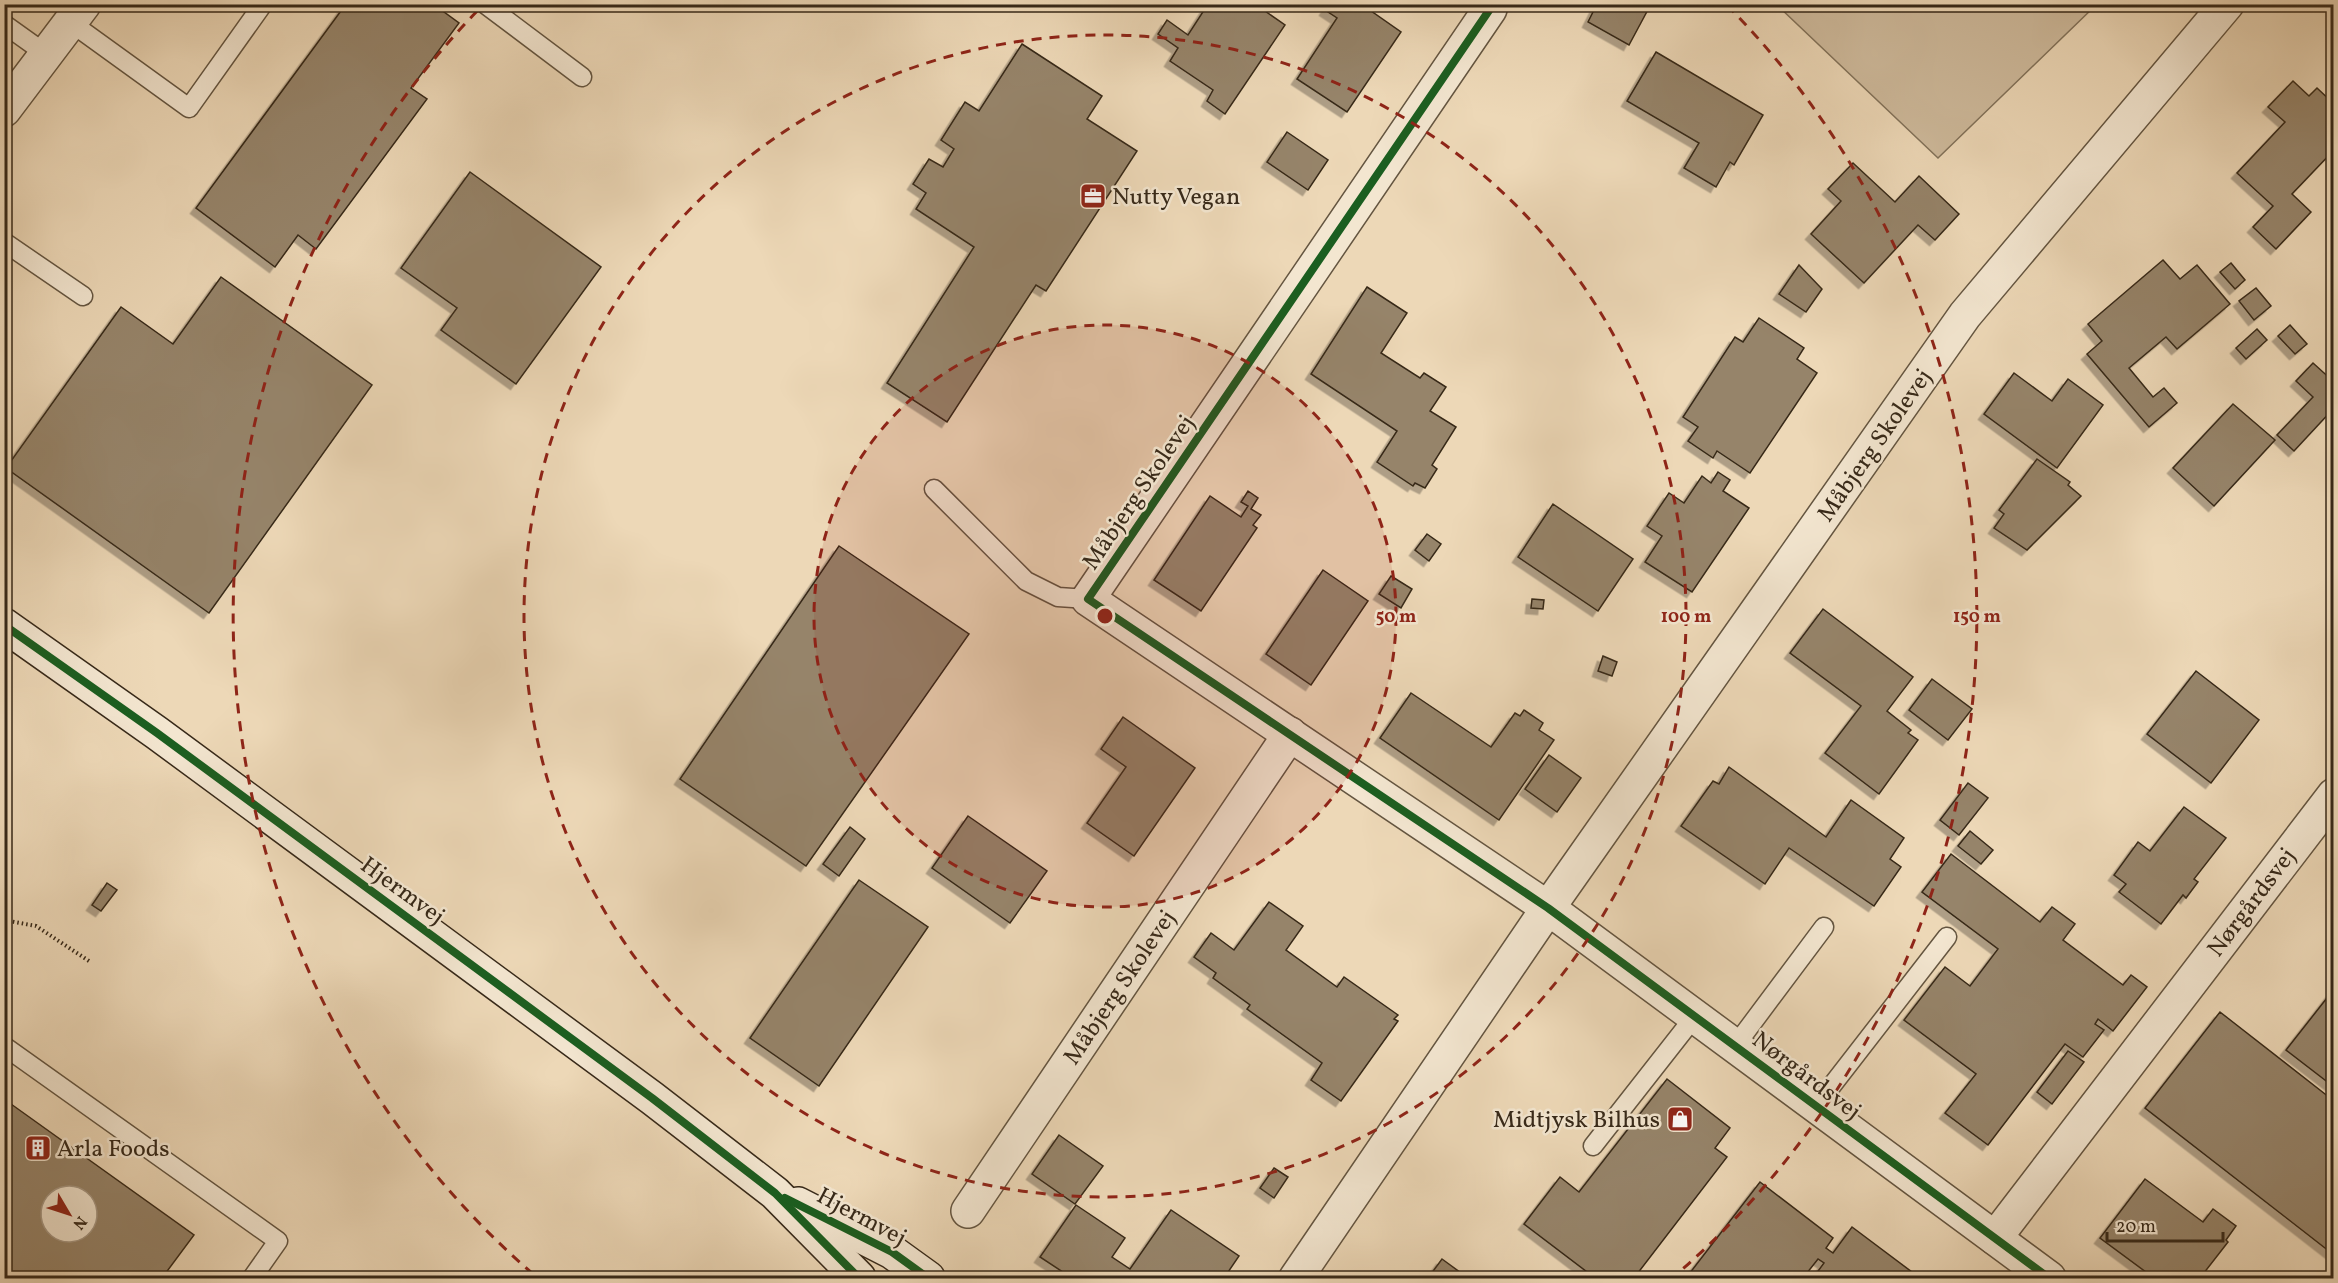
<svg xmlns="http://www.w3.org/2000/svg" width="2338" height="1283" font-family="Vollkorn,serif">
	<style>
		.green { fill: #ceba9c; stroke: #82725a; stroke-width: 1.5 }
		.building { fill: #96846b; stroke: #372919; stroke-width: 1.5; fill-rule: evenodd; filter: url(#shadow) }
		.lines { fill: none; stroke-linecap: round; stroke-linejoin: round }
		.lane-casing { stroke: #645540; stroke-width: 21 }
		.street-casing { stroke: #645540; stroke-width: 36 }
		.secondary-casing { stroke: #372919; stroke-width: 36 }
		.path { stroke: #372919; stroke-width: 4; stroke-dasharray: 1.5 3; stroke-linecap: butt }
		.lane { stroke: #f3e6d0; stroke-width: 18 }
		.street { stroke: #f3e6d0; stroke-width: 33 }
		.secondary { stroke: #f3e6d0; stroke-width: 33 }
		.cycleway-casing { stroke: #f3e6d0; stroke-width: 11 }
		.cycleway { stroke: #1b5e20; stroke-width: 8 }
		.ring { fill: none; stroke: #8f2418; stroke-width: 3; stroke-dasharray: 10 8 }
		.labels { text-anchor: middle; stroke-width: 5; stroke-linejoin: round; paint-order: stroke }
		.poi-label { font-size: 24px; fill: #372919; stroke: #f3e6d0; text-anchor: start }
		.street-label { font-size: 24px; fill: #372919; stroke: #f3e6d0 }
		.centre { fill: #8f2418; stroke: #f3e6d0; stroke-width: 3 }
		.ring-label { font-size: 18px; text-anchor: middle; font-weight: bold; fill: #8f2418; stroke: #f3e6d0; stroke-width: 5; stroke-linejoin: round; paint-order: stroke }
	</style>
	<defs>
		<filter id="shadow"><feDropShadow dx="-5.5" dy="5.5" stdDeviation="0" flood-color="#0004"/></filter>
	</defs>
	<rect width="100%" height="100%" fill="#edd8b7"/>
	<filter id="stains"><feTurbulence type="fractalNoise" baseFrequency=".00333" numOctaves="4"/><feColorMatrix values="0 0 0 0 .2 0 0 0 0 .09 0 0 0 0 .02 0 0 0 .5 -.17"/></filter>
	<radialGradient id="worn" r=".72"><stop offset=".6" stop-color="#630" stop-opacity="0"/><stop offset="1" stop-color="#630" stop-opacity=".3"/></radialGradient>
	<path class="green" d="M1777,5h319l-158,153z"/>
	<g class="building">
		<path d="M346,4h87l26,19 -48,65 16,11 -111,150 -18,-14 -23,32 -79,-59z"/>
		<path d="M1208,4h47l30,21 -60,89 -18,-13 6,-11 -43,-29 8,-13 -20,-14 9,-14 21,15z"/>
		<path d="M1329,4h32l40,28 -54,80 -50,-33 40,-61 -12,-8z"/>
		<path d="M1597,4h54l-22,41 -41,-23z"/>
		<path d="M1022,44l80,52 -15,23 50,32 -91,140 -10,-6 -89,137 -60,-39 87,-136 -58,-38 10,-16 -13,-9 16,-25 14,8 11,-18 -13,-9 24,-38 14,9z"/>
		<path d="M1656,52l107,63 -29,50 -4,-3 -14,25 -32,-19 15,-25 -72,-42z"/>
		<path d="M2293,81l16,15 8,-8 17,16v46l-42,44 19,18 -35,37 -23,-22 20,-21 -36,-33 48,-51 -17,-15z"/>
		<path d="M1287,132l41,28 -20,30 -41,-28z"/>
		<path d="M1853,163l42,39 24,-26 40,38 -24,26 -17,-15 -54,58 -53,-49 30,-33 -13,-12z"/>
		<path d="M470,172l131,95 -85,117 -75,-54 16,-22 -56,-40z"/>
		<path d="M2163,260l17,19 17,-14 33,39 -53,45 -11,-12 -37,31 24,29 11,-9 13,15 -28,24 -62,-73 15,-13 -14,-17z"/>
		<path d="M2231,263l14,17 -10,9 -15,-17z"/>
		<path d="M1799,265l23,24 -16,23 -27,-18z"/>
		<path d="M221,277l151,108 -163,228 -203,-145 115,-161 52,37z"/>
		<path d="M1367,287l40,26 -26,40 39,25 4,-5 22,14 -16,24 26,16 -24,38 5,4 -12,19 -10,-5 -2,3 -36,-24 20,-31 -86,-57z"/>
		<path d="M2256,288l15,18 -17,14 -15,-19z"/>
		<path d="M1759,318l45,30 -7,11 20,14 -67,100 -33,-22 -4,7 -25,-17 10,-14 -15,-10 52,-80 8,5z"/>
		<path d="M2290,325l17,19 -12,10 -17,-18z"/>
		<path d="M2257,329l10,11 -21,19 -10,-11z"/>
		<path d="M2313,363l21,19v26l-40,43 -17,-16 36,-38 -17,-16z"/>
		<path d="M2014,373l38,28 16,-22 35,26 -46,63 -73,-54z"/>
		<path d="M2233,404l42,36 -61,66 -41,-38z"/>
		<path d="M2037,459l33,23 -2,3 13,11 -54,54 -33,-22 10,-14 -5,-4z"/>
		<path d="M1718,472l12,8 -7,11 26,17 -57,84 -47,-30 17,-26 -15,-10 22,-33 15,10 18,-27 9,7z"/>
		<path d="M1248,491l10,7 -7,11 10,6 -8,10 4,3 -56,83 -47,-31 56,-84 31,21 7,-11 -7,-4z"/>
		<path d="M1553,504l80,55 -35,52 -80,-54z"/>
		<path d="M1427,534l14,10 -12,17 -14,-11z"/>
		<path d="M839,546l130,88 -163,232 -126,-87z"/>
		<path d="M1323,570l45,31 -57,84 -45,-31z"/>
		<path d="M1391,576l21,13 -11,19 -22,-14z"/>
		<path d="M1532,599l12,1 -1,9 -12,-1z"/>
		<path d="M1823,609l90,68 -26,34 24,19 -3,3 10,7 -39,54 -54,-41 36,-47 -71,-53z"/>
		<path d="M1603,656l14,6 -5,14 -14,-5z"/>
		<path d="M2196,671l63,49 -48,63 -64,-49z"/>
		<path d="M1932,679l40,30 -24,31 -39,-30z"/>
		<path d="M1411,693l80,54 24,-34 5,3 4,-6 19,13 -4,7 15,10 -55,80 -119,-82z"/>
		<path d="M1123,717l72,51 -61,88 -47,-33 39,-56 -25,-18z"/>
		<path d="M1549,755l32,23 -24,34 -32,-23z"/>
		<path d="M1729,767l97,70 25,-37 53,38 -14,21 11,8 -27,39 -85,-58 -24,36 -84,-58 32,-45 6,3z"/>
		<path d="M1968,783l20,15 -29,37 -19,-15z"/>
		<path d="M2184,807l42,31 -32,41 4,3 -12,16 -3,-3 -22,29 -42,-32 7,-8 -12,-9 24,-33 12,9z"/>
		<path d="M968,816l79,55 -37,52 -78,-55z"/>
		<path d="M850,827l15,12 -26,37 -16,-12z"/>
		<path d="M1970,831l23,19 -12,14 -23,-18z"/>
		<path d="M1951,854l89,68 12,-15 23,17 -12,16 60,45 8,-10 16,12 -34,44 -15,-12 -3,5 9,6 -21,27 -18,-13 -77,101 -43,-32 31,-39 -72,-54 41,-53 25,19 28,-37 -76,-57z"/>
		<path d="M859,880l69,47 -109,159 -69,-48z"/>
		<path d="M107,883l10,7 -16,21 -9,-6z"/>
		<path d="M1269,902l34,24 -17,24 51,37 7,-10 54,38 -4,4 4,2 -57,80 -30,-21 11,-17 -75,-54 3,-4 -37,-27 3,-5 -22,-16 17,-24 23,17z"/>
		<path d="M2334,989v98l-48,-37z"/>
		<path d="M2220,1012l114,89v154l-189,-147z"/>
		<path d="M2068,1051l16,11 -32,42 -15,-12z"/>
		<path d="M1667,1079l63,49 -15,20 12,9 -93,121h-39l-71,-54 36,-47 19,15z"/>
		<path d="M4,1099l190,136 -32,43h-158zM51,1196h36v36h-36z"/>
		<path d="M1059,1135l44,31 -28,38 -43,-30z"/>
		<path d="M1274,1168l14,9 -14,21 -14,-10z"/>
		<path d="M2145,1179l58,43 10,-13 23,17 -10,14 2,2 -28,36h-46l-54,-40z"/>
		<path d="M1760,1182l73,56 -7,10 7,5 19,-26 68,51h-107l11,-15 -6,-4 -15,19h-117z"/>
		<path d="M1076,1205l49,33 -13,19 18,12 41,-59 68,46 -15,22h-113l-9,-6 -5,6h-25l-32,-21z"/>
		<path d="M1442,1259l26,19h-40z"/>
		<path d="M1945,1273l8,5h-13z"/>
	</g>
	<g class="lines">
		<defs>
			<g id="lane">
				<path d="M485,4l97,73"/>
				<path d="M70,22l119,86 74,-104"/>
				<path d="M4,24l42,30"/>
				<path d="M4,242l79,54"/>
				<path d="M934,489l92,92 32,16 30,2"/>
				<path d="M4,1046l274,195 -26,37"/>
				<path d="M1735,1046l89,-119"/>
				<path d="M1816,1106l131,-169"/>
				<path d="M1593,1146l102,-130"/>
			</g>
			<g id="street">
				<path d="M1490,9l-402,590 460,309 501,370"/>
				<path d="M4,110l80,-106"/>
				<path d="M968,1211l322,-477"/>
				<path d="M1995,1238l339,-443"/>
				<path d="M1296,1278l252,-370 417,-593 262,-311"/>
			</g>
			<g id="secondary">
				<path d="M4,625l153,108 495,365 123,95 84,85"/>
				<path d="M798,1204l94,48 36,26"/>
			</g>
		</defs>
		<use href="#lane" class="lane-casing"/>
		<use href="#street" class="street-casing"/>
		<use href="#secondary" class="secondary-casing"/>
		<path class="path" d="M4,920l32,6 53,35"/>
		<use href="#lane" class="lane"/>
		<use href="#street" class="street"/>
		<use href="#secondary" class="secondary"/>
		<defs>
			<g id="cycleway">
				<path d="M1490,9l-402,590 460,309 501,370"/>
				<path d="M4,625l153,108 495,365 123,95 84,85"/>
				<path d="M785,1198l107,54 36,26"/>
			</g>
		</defs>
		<use href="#cycleway" class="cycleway-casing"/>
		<use href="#cycleway" class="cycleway"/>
	</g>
	<circle cx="1105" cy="616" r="291" fill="#8f2418" fill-opacity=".12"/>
	<g class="ring">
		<circle cx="1105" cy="616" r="291"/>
		<circle cx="1105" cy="616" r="581"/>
		<path d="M533 1274A872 872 0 0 1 483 5M1727 5A872 872 0 0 1 1677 1274"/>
	</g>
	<defs>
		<symbol id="office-square" viewBox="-11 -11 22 22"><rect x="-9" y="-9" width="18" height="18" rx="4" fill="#8f2418" stroke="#f3e6d0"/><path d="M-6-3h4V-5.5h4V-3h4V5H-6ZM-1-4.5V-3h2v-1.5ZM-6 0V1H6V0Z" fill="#fff"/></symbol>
		<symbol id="shop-square" viewBox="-11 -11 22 22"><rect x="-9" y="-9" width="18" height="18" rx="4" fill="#8f2418" stroke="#f3e6d0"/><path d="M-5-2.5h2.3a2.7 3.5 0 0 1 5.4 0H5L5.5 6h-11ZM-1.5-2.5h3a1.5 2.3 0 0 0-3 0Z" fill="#fff"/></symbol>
		<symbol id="building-square" viewBox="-11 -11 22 22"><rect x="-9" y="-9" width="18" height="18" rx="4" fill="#8f2418" stroke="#f3e6d0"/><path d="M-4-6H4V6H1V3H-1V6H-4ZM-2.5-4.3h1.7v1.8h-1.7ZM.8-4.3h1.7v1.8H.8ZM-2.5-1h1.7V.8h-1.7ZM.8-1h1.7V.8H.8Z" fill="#fff"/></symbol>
	</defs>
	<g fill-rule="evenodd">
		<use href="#office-square" x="1078" y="181" width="30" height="30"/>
		<use href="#shop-square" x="1665" y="1104" width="30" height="30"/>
		<use href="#building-square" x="23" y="1133" width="30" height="30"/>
	</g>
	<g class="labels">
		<g class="poi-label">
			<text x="1112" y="204">Nutty Vegan</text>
			<text x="1660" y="1127" text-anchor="end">Midtjysk Bilhus</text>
			<text x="57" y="1156">Arla Foods</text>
		</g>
		<g class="street-label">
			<text transform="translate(1874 445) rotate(-55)" y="8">Måbjerg Skolevej</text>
			<text transform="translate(1138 492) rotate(-56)" y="8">Måbjerg Skolevej</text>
			<text transform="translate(403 890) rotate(36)" y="8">Hjermvej</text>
			<text transform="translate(2251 902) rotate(-53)" y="8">Nørgårdsvej</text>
			<text transform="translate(1119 987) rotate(-56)" y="8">Måbjerg Skolevej</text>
			<text transform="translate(1807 1075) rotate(37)" y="8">Nørgårdsvej</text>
			<text transform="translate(862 1216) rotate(28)" y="8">Hjermvej</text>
		</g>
	</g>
	<circle cx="1105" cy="616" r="9" class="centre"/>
	<g class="ring-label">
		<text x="1396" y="622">50 m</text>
		<text x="1686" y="622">100 m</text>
		<text x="1977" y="622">150 m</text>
	</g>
	<rect width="2338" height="1283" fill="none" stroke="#edd8b7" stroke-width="24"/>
	<rect x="6" y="6" width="2326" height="1271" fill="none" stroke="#372919" stroke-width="3"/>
	<rect x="12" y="12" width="2314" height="1259" fill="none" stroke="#372919" stroke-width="1.5"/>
	<g transform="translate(69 1214) rotate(129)"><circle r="28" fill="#f3e6d0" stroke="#a89a87" stroke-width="1.5"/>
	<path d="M0-4.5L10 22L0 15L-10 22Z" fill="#8f2418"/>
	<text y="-9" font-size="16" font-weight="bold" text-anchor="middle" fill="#372919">N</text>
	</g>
	<path d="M2107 1232v9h116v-9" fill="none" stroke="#372919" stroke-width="3"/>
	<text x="2116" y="1232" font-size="18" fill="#372919" stroke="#f3e6d0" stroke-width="4.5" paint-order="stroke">20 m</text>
	<rect width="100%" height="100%" filter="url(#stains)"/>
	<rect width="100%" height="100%" fill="url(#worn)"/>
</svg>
